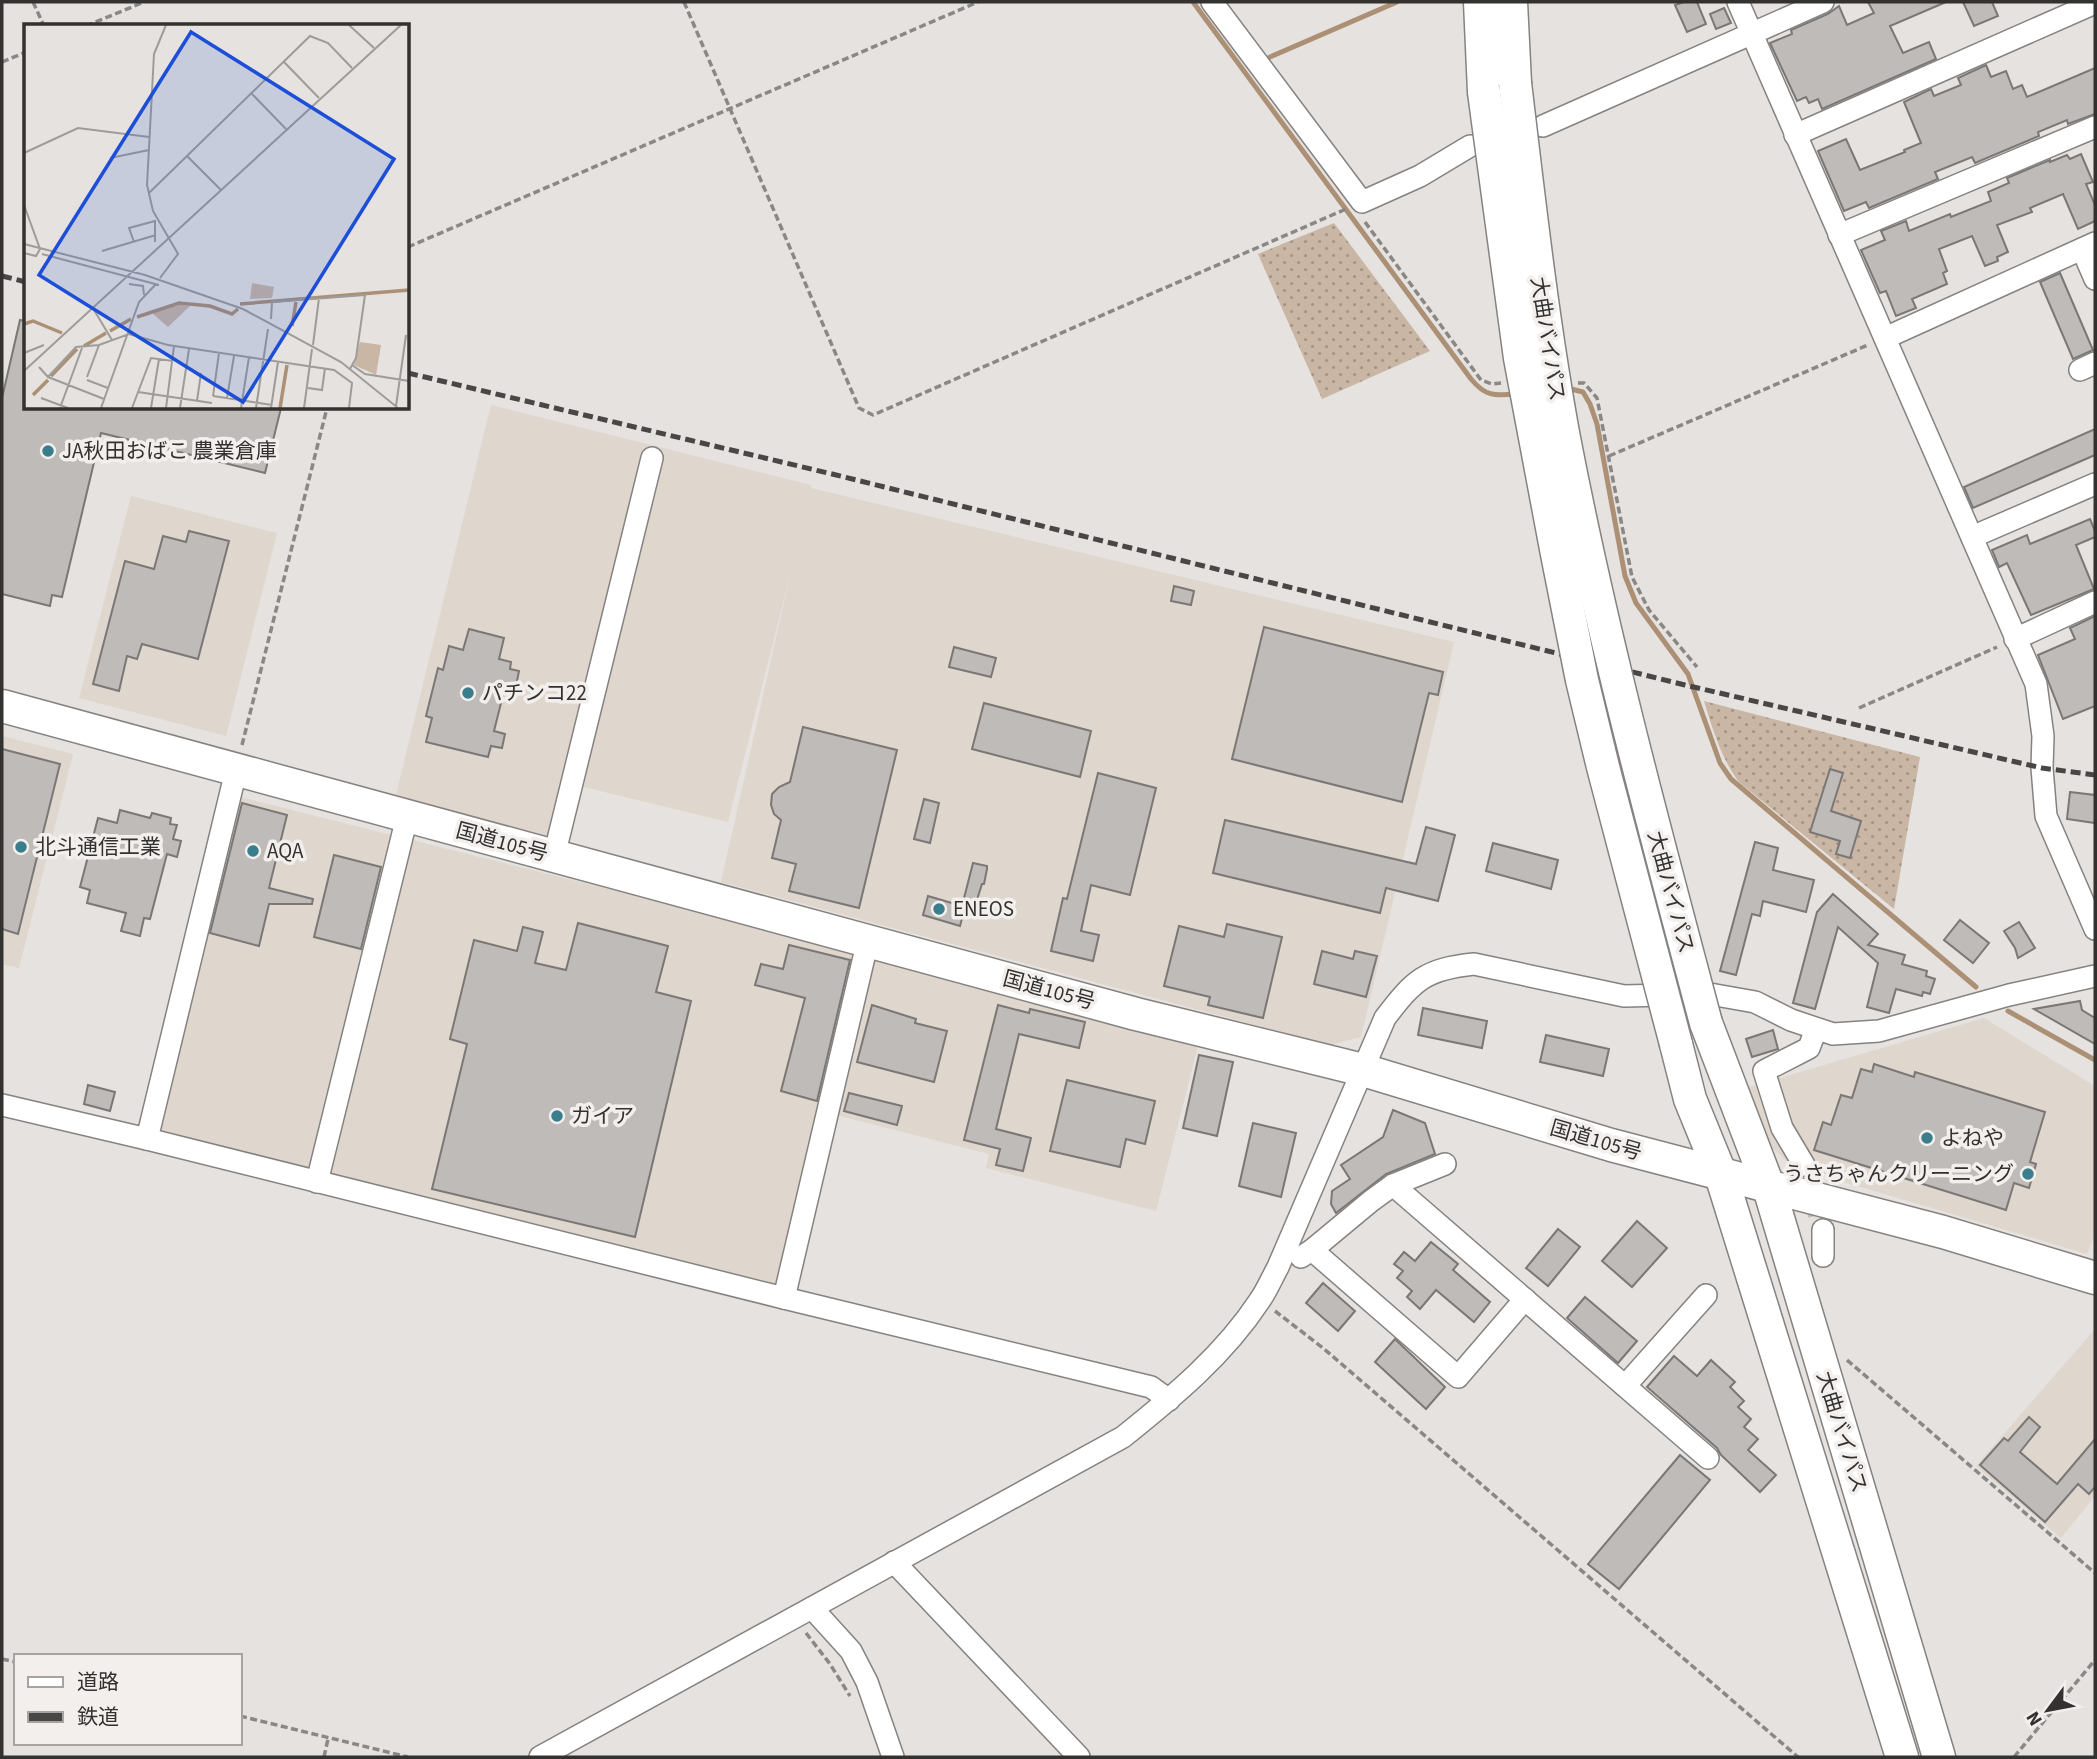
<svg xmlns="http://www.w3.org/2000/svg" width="2097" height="1759" font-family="'Source Sans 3','Noto Sans JP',sans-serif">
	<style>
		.built { fill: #dfd6ce }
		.grass { fill: url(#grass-dots) }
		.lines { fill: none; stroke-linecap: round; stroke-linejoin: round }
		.stream { stroke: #ac9075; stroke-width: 5 }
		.building { fill: #bebbb8; stroke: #7a7775; stroke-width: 2 }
		.minor-tunnel { stroke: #c1bfbc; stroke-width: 21; stroke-dasharray: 21 10; stroke-linecap: butt }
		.minor-casing { stroke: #858280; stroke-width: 24 }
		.highway-casing { stroke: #858280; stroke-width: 35 }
		.path { stroke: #8a8886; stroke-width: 3.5; stroke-dasharray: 7 3.5; stroke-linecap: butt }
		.minor { stroke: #fff; stroke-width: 21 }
		.highway { stroke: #fff; stroke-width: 32 }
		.rail { stroke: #484746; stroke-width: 5; stroke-dasharray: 10 5; stroke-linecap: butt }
		.highway-bridge-casing { stroke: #858280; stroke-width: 35; stroke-linecap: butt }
		.highway-bridge { stroke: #fff; stroke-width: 32 }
		.poi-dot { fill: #3a7e8e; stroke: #f2efec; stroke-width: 2.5 }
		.labels { text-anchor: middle; stroke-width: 7; stroke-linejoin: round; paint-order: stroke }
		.street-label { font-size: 21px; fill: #333231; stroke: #f2efec }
		.poi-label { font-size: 21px; fill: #333231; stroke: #f2efec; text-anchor: start }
		.inset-river { fill: none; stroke: #ac9075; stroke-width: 3.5 }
		.inset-road { fill: none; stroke: #9e9c99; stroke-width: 2 }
		.view { fill: #1d4ed8; fill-opacity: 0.15; stroke: #1d4ed8; stroke-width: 3.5 }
		.inset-edge { fill: none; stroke: #333231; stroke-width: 3.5 }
	</style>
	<defs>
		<pattern id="grass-dots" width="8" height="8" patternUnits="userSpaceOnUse" patternTransform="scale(1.75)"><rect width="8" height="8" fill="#c9b6a4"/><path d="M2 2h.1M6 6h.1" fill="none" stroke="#a49586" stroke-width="1.8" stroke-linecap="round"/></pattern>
	</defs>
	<rect width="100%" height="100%" fill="#e5e2df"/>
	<g class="built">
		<path d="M491,405l320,80v3l643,154 -93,395 -31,8 -609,-163 70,-311 -63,251 -148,-36 -14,55 -171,-42z"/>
		<path d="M131,496l146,37 -51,203 -147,-38z"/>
		<path d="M2,736l71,18 -54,214 -17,-4z"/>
		<path d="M240,797l621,155 -81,333 -621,-155z"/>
		<path d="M875,956l325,82 -44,173 -170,-43 3,-14 -153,-39z"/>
		<path d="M1984,1018l111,68v148l-8,20 -294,-87 -25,-23 -19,-57z"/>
		<path d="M2095,1329v167l-34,42 -85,-72z"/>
	</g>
	<g class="grass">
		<path d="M1334,223l96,128 -108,48 -64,-145z"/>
		<path d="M1704,701l216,56 -26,152 -155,-127c-18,-24 -26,-52 -35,-81z"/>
	</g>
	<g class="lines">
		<g class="stream">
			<path d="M1193,2l278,377c14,17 23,17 44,15"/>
			<path d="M1270,57l127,-55"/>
			<path d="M1567,388l16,4 7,12 7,20 28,152 11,27 52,71 32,89 11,16 245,208"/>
			<path d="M2008,1011l87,49"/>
		</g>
	</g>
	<g class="building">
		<path d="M1684,2h13l9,22 -19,8 -12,-27z"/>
		<path d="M1868,2h78l-56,24 13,27 26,-11 7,17 -114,50 -4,-10 -9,4 -3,-6 -9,4 -27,-58 22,-9 -1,-4 37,-16 11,-8 8,19 27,-12z"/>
		<path d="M1963,2h29l6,14 -24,10z"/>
		<path d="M1724,8l7,15 -15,6 -6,-15z"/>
		<path d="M1986,65l5,12 15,-6 7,18 9,-4 5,12 68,-29v46l-27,10 -1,-4 -29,12 1,4 -64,27 -3,-6 -37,15 3,7 -69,29 -3,-6 -22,9 -26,-60 28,-12 14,31 45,-18 -1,-2 17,-7 -17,-41 27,-13 3,7 27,-11 -3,-7z"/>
		<path d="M2081,154l12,28 -7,2 9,21v16l-17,8 -15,-35 -33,14 2,4 -35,13 11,27 -11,5 1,4 -13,5 -13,-30 -33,13 8,22 -4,2 4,11 -35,15 4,9 -20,8 -10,-25 -6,2 -19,-43 24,-10 -4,-9 25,-10 3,10 41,-17 1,3 40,-16 -3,-9 21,-9 -2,-5 43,-18v2l17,-7 3,4z"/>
		<path d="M2060,273l33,77 -20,9 -33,-77z"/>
		<path d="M20,320l6,1v87h255l-16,65 -164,-40 -39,164 -10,-2 -2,11 -48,-12v-196z"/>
		<path d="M2095,429v26l-122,53 -9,-21z"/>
		<path d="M2090,519l5,12v6l-19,8 18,44 -63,26 -24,-52 -8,4 -7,-17 35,-15 3,9z"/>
		<path d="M189,531l40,10 -31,118 -56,-15 -5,15 -10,-3 -8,35 -26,-7 32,-123 29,8 9,-33 23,6z"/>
		<path d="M1174,586l20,5 -3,14 -20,-4z"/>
		<path d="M2095,616v90l-32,13 -25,-64 37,-16 -5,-11z"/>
		<path d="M1264,627l179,45 -5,23 -9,-2 -27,109 -170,-43z"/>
		<path d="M469,629l35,9 -5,21 12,3 -1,7 9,2 -3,15 -10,-3 -12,48 11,3 -3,14 -11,-2 -3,11 -62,-15 6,-24 -6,-2 12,-48 5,2 6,-24 14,4z"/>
		<path d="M954,647l42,11 -5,19 -42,-10z"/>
		<path d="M984,703l107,28 -11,46 -108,-28z"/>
		<path d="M803,727l94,23 -38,158 -70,-17 7,-27 -24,-6 9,-38 -7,-6 -3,-9 1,-11 7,-7 11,-5z"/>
		<path d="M2,749l58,15 -42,170 -16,-5z"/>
		<path d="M1830,769l13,4 -12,38 30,10 -11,37 -14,-4 4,-13 -30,-9z"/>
		<path d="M1098,773l58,15 -26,107 -39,-10 -10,46 18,4 -6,26 -42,-10 12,-53 4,1z"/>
		<path d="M2070,792l25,3v28l-28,-4z"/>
		<path d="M924,799l15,4 -9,40 -16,-4z"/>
		<path d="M242,803l45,12 -18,73 44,11 -1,5h-43l-10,42 -49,-13z"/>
		<path d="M120,810l30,8 2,-5 19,5 -1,6 7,1 -4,14 8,2 -4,16 -10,-3 -17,65 -6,-1 -4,18 -19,-5 5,-18 -39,-10 3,-13 -10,-3 18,-69 19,5z"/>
		<path d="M1225,820l191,44 10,-37 29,8 -17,66 -52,-13 -6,25 -167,-40z"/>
		<path d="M1755,842l23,6 -5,22 41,10 -8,32 -43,-11 -3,15 -8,-2 -16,61 -16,-4z"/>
		<path d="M1493,843l65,17 -7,29 -65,-18z"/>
		<path d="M334,855l47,12 -20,82 -47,-12z"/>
		<path d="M973,863l14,3v3l-3,15h-2l-8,25 -9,-2 -5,19 -37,-11 5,-19 34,10z"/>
		<path d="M1833,894l45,40 -10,11 37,10 -3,9 25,7 -1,5 9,3 -5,15 -7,-2 -1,4 -26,-7 -7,24 -22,-6 11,-44 -40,-36 -23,82 -22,-6 24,-91z"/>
		<path d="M1960,920l29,23 -16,20 -29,-23z"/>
		<path d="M2019,922l16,26 -17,10 -3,-10 -11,-17z"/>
		<path d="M578,923l90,23 -12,46 35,9 -56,236 -203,-48 35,-145 -17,-5 24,-99 43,11 6,-24 20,5 -8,31 31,7z"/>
		<path d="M1227,924l55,13 -19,81 -55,-13 2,-8 -46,-11 15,-60 45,11z"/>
		<path d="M789,945l61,15 -33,141 -36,-10 24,-93 -50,-13 6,-21 22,5z"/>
		<path d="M1322,951l31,8 2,-8 22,5 -11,41 -52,-13z"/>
		<path d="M2080,1001l2,9 13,8v26l-61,-35z"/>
		<path d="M872,1005l44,14 -1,4 32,8 -13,51 -77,-20z"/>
		<path d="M998,1005l31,8 1,-4 55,13 -6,26 -60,-14 -23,95 35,9 -8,33 -27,-6 4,-16 -36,-9z"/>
		<path d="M1423,1008l64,13 -5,27 -64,-13z"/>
		<path d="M1773,1030l5,19 -26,8 -6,-18z"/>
		<path d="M1546,1035l63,14 -6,27 -63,-14z"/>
		<path d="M1199,1055l34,7 -16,74 -34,-8z"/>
		<path d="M1874,1064l40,13 1,-5 130,40 -15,50 6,2 -7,24 -15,-5 -8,27 -192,-60 9,-28 8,3 10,-30 11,3 9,-29 11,3z"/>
		<path d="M1067,1080l88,21 -10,43 -19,-5 -6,28 -70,-16z"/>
		<path d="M88,1085l27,7 -5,19 -26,-7z"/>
		<path d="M849,1093l53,13 -5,19 -53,-14z"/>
		<path d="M1393,1110l32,13 10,31 -49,20 -50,39 -5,-9 1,-13 18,-12 -9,-14 42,-28z"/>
		<path d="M1253,1123l43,10 -15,64 -42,-11z"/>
		<path d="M1637,1221l30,27 -35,39 -30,-26z"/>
		<path d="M1558,1229l22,18 -32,39 -22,-18z"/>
		<path d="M1431,1242l27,22 -5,6 37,32 -16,20 -38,-32 -16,19 -13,-12 5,-6 -15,-13 6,-7 -9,-7 10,-12 11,9z"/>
		<path d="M1323,1283l32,28 -17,20 -32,-28z"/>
		<path d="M1585,1297l52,44 -19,22 -51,-45z"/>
		<path d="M1395,1339l50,48 -19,22 -51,-47z"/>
		<path d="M1674,1356l23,20 14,-16 24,22 -5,5 14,14 -6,6 13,12 -7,8 14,12 -10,11 28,25 -16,17 -39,-37 -4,-7 -70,-61z"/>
		<path d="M2029,1417l11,10 -20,25 37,32 38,-45v48l-6,7 -11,-10 -33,38 -65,-57 24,-27 4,3z"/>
		<path d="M1680,1455l30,25 -91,109 -31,-25z"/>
	</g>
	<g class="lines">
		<path class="minor-tunnel" d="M1804,1165l19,65"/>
		<defs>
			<g id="minor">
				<path d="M1212,2l150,200 58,-26 50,-30"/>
				<path d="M1738,2l298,682 7,52 -1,32 4,48 49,113"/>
				<path d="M1543,126l280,-124"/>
				<path d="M1795,135l300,-132"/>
				<path d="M1839,235l256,-108"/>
				<path d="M2082,249l13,30"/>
				<path d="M1885,338l210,-95"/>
				<path d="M2080,370l15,-7"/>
				<path d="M1972,537l123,-53"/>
				<path d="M2015,639l80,-37"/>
				<path d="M554,856l98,-398"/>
				<path d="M2,1105l145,34 637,159 367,89 18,13"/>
				<path d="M147,1139l89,-368"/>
				<path d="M1804,1165l-22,-37 -18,-57 45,-23 7,-19"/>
				<path d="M317,1182l90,-365"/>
				<path d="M1393,1185l315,273"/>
				<path d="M1312,1250l146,127 67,-78"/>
				<path d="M1823,1256v-26"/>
				<path d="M1301,1257l11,-7 59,-49 22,-16 52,-21"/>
				<path d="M784,1298l84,-358"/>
				<path d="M1625,1386l81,-91"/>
				<path d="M894,1562l185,195"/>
				<path d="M812,1608l39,43 16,31 26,75"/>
				<path d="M540,1757l583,-320c50,-40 101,-82 137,-137 7,-10 12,-22 18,-33l107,-249c29,-38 40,-49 89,-54l150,32 86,-2 45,8 36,18 42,14 46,-3 130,-36 86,-19"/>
			</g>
			<g id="highway">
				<path d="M1480,2l4,90"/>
				<path d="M1511,2l4,81"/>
				<path d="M2,706l1134,308 227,56 248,75 332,87 152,46"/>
				<path d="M1706,1023l63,165 170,569"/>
				<path d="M1676,1044l14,55 31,76 181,582"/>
			</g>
		</defs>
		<use href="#minor" class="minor-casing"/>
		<use href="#highway" class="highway-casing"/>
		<g class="path">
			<path d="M33,2l11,24"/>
			<path d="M684,2l175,406 14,7 473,-206"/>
			<path d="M86,26l58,-24"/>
			<path d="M2,62l24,-10"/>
			<path d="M1365,222l116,158 11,4 9,-1"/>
			<path d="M408,247l570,-245"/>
			<path d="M1578,383h6l13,15 35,179 17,33 48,57"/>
			<path d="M1609,456l259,-111"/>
			<path d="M1859,708l138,-61"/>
			<path d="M242,745l85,-337"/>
			<path d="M1275,1311l48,37 475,409"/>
			<path d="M1847,1360l248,213"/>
			<path d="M806,1633l24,31 20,32"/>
			<path d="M2,1659l14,3"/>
			<path d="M240,1716l168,41"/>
			<path d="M324,1757l4,-18"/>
			<path d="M2014,1757l81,-97"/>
		</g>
		<use href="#minor" class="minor"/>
		<use href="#highway" class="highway"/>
		<g class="rail">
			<path d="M2,276l24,6"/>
			<path d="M408,373l424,101 853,211 357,83 53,7"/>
		</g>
		<defs>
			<g id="highway-bridge">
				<path d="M1515,83c14,117 27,234 48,350 38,199 91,395 143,590"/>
				<path d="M1484,92l36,266 37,196 25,126 21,87 73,277"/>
			</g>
		</defs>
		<use href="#highway-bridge" class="highway-bridge-casing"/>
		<use href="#highway-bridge" class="highway-bridge"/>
	</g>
	<g class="poi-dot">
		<circle cx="48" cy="451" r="7"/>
		<circle cx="468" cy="693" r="7"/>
		<circle cx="21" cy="847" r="7"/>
		<circle cx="253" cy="851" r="7"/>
		<circle cx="939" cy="909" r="7"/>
		<circle cx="557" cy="1116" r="7"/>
		<circle cx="1927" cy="1138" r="7"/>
		<circle cx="2028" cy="1174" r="7"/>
	</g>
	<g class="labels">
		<g class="street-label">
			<text transform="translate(1548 339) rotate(81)" y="7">大曲バイパス</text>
			<text transform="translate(502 842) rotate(15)" y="7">国道105号</text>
			<text transform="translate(1671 892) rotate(75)" y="7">大曲バイパス</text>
			<text transform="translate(1049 990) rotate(15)" y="7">国道105号</text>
			<text transform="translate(1596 1140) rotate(16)" y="7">国道105号</text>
			<text transform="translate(1842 1432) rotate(73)" y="7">大曲バイパス</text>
		</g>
		<g class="poi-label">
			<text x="62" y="458">JA秋田おばこ 農業倉庫</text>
			<text x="482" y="700">パチンコ22</text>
			<text x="35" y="854">北斗通信工業</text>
			<text x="267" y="858">AQA</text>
			<text x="953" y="916">ENEOS</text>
			<text x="571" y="1123">ガイア</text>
			<text x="1941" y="1145">よねや</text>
			<text x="2014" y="1181" text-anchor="end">うさちゃんクリーニング</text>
		</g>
	</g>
	<g transform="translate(24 24)">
		<rect width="385" height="385" fill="#e5e2df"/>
		<path d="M228,259l22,4 -2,11 -22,1zM154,280l12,2 -22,21 -16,-14zM336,318l21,3 -5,30 -22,-10z" fill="#c9b6a4"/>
		<path class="inset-river" d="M216,280l169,-14M113,293l42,-14 31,3 22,8 6,-5M0,300l9,-3 29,12M268,302l4,-24M86,307l21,-12M60,322l22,-13M27,352l26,-27M9,371l15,-15M256,384l7,-43"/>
		<path class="inset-road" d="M325,1l25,23M260,38l35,36M228,70l34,35M0,129l54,-25 71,9M163,132l34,34M86,134l39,-8M125,169l161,-157 18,7 24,25M0,181l16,44 -4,7 -12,-3M131,196v22M110,218l-5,-14 26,-7M0,220l121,31 98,34 98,53 57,46M78,227l54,-16M18,230l117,31M136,254l18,-24 -25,-43 -6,-26 7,-131 12,-29M105,260l14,2 1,9M70,286l18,30M247,295l1,-17 93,-7 -9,63 -6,11M289,321l6,-47M0,329l20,-8M328,341l13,9 44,7M15,343l9,10 28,-30 23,-2 30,-11 39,11 166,25 18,13 -3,25M0,347l377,-346M24,353l56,22M63,353l12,-32M63,356l21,8M284,364l14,2 3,-22M114,368l74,11M189,372l59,9M189,372l6,-43M17,374l27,10M203,374l7,-42M173,377l4,-28M372,382l10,-71M36,384l22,-60M77,384l38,-106 17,-18M108,384l19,-50 22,3M127,384l8,-49M142,384l8,-62M156,384l9,-59M217,384l8,-51M232,384l12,-79M247,384l7,-46M280,384l8,-59"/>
		<path class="view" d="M167,8l203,127 -151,243 -204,-127z"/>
		<rect width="385" height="385" class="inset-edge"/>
	</g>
	<rect width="2097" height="1759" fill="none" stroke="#333231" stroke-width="7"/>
	<rect x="14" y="1654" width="228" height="91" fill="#f2efec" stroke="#a6a3a1" stroke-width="2"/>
	<rect x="28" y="1677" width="35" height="10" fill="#ffffff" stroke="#a6a3a1" stroke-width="2"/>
	<text x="77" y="1689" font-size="21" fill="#333231">道路</text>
	<rect x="28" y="1712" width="35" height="10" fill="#484746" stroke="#a6a3a1" stroke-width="2"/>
	<text x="77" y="1724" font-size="21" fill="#333231">鉄道</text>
	<g transform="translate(2048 1710) rotate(238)" stroke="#f2efec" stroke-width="5" paint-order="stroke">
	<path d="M0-5L12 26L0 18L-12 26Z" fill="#333231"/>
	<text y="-10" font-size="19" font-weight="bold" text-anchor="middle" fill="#333231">N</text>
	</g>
</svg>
